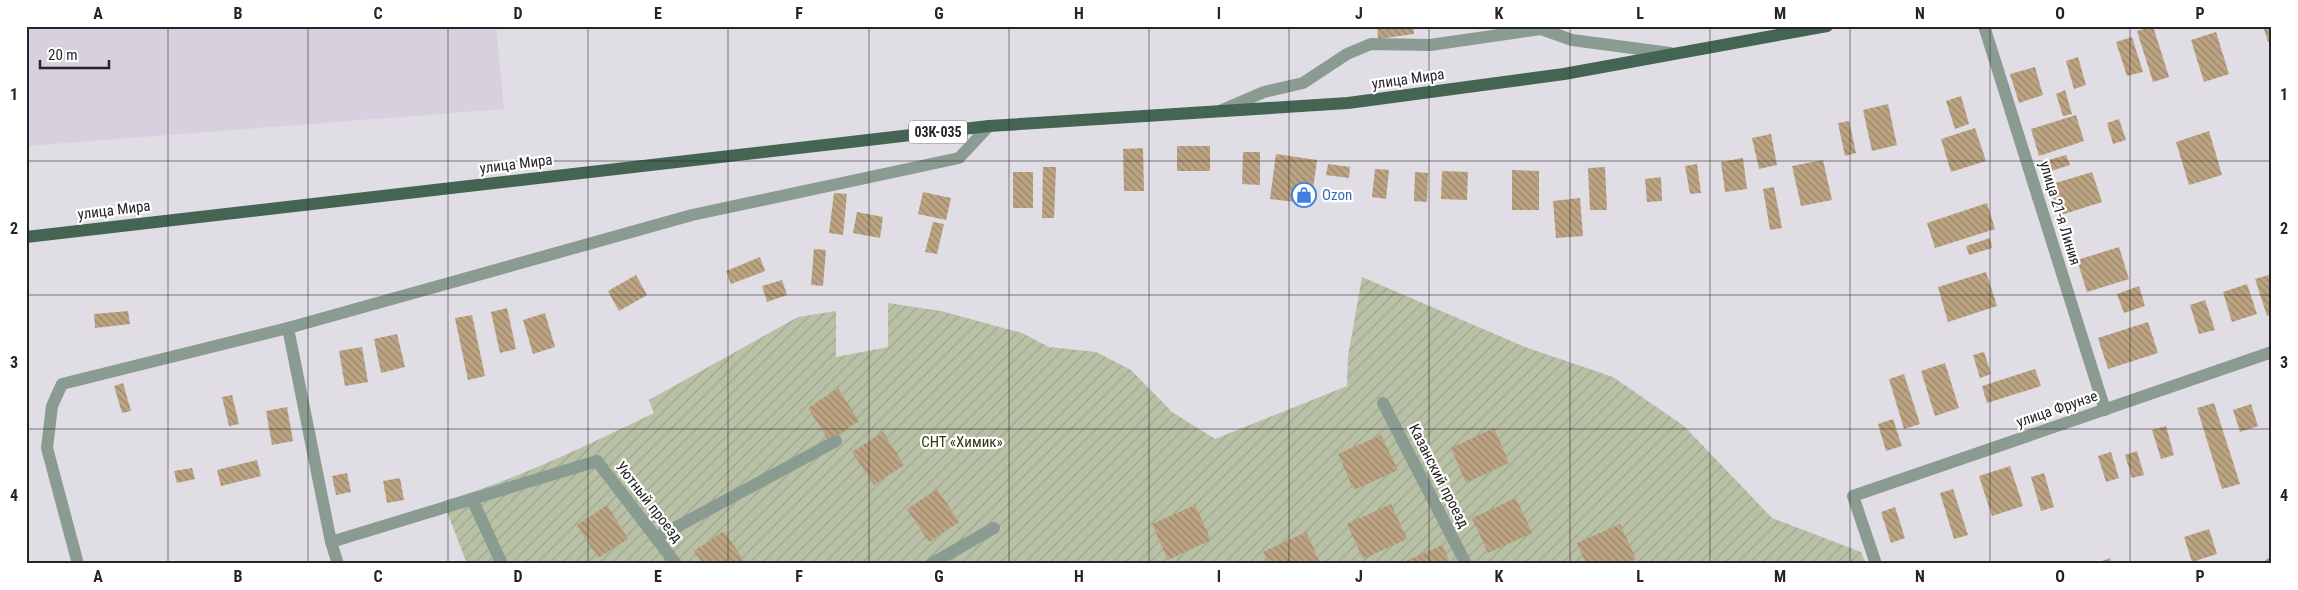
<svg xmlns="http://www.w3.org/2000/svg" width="2298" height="590" font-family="'Roboto Condensed',sans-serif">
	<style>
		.built { fill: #d6d0df }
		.garden { fill: url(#garden-furrows) }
		.building { fill: url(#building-back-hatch) }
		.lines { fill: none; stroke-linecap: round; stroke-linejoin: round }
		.minor { stroke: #8a9c92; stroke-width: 12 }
		.major { stroke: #446454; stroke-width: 12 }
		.grid { fill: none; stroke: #262427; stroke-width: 1; stroke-opacity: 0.55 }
		.labels { text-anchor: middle; stroke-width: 4.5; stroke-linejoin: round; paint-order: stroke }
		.shield { fill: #fff; stroke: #676668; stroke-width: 1 }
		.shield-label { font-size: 14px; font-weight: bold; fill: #262427 }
		.street-label { font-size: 15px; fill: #262427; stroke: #fff }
		.shop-label { font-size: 15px; fill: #366cbe; stroke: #fff; text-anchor: start }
		.park-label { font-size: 15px; fill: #2d3708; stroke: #fff }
		.neatline { fill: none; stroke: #262427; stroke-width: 2 }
		.grid-label { font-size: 16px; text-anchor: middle; font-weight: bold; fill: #262427 }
	</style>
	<defs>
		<pattern id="garden-furrows" width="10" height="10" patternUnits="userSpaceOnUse" patternTransform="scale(1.25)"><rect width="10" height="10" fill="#b8c0a5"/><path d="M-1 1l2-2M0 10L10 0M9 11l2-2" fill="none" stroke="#9ea58e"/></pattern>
		<pattern id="building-back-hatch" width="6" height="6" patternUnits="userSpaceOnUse" patternTransform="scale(1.25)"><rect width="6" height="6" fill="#bca483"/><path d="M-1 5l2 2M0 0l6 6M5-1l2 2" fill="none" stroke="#99856b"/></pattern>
	</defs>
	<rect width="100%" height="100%" fill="#e0dde5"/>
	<path class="built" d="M26,26h470l8,83 -478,37z"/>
	<path class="garden" d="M1362,277l163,70 88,30 71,49 88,92 89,34 5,12h-1399l-24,-63c74,-21 142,-55 211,-88l-5,-13 149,-83 38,-6v46l52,-10v-44l53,8 81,22 27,14 47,5 35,18 41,42 43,27 132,-53 1,-30z"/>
	<g class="building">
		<path d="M1377,26h36l1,8 -36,5z"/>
		<path d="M1447,26h15v1l-15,2z"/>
		<path d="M2153,26l16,51 -16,5 -16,-51z"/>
		<path d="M2263,26h9v15l-4,1z"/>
		<path d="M2216,32l13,42 -25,8 -13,-42z"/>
		<path d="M2132,37l11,35 -16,4 -11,-34z"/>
		<path d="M2078,57l8,28 -12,4 -8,-28z"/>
		<path d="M2035,67l8,28 -24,8 -9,-29z"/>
		<path d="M2065,90l7,24 -9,2 -7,-22z"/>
		<path d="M1961,96l8,28 -14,5 -9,-28z"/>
		<path d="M1888,104l9,41 -25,6 -9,-41z"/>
		<path d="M2076,115l8,26 -45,15 -8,-27z"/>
		<path d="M2119,119l7,21 -13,4 -6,-21z"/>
		<path d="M1849,121l7,32 -11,3 -7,-33z"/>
		<path d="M1975,128l11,33 -35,11 -10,-33z"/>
		<path d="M2209,131l13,44 -33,10 -13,-43z"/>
		<path d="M1771,134l6,31 -18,4 -7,-31z"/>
		<rect x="1177" y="146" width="33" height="25"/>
		<path d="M1143,148l1,43h-20l-1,-42z"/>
		<path d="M1243,152h17v33l-18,-1z"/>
		<path d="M1276,154l41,6 -6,44 -41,-5z"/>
		<path d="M2066,155l4,10 -22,7 -3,-11z"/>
		<path d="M1743,158l4,31 -22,3 -4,-30z"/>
		<path d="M1823,160l9,40 -31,6 -9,-40z"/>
		<path d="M1328,164l22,3 -1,11 -23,-3z"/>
		<path d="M1697,164l4,29 -11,1 -5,-28z"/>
		<path d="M1043,167h13l-2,51h-12z"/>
		<path d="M1605,167l2,43h-17l-2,-42z"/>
		<path d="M1375,169l14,1 -3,29 -14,-2z"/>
		<path d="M1512,170l27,1v39h-27z"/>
		<path d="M1442,171l26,1 -1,28 -26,-1z"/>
		<rect x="1013" y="172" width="20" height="36"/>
		<path d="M1415,172l13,1 -1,29 -13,-1z"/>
		<path d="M2092,172l10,30 -44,14 -9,-31z"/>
		<path d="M1661,177l1,24 -15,1 -2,-23z"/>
		<path d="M1774,187l8,41 -12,2 -7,-41z"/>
		<path d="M923,192l28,6 -5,22 -28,-6z"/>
		<path d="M834,193l13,1 -4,41 -14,-2z"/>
		<path d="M1580,198l3,38 -27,2 -3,-37z"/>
		<path d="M1987,203l8,26 -60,19 -8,-25z"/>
		<path d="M857,212l26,5 -3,21 -27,-5z"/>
		<path d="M933,222l11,2 -7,30 -12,-2z"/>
		<path d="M1990,238l2,10 -23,7 -3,-9z"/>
		<path d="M2119,247l10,32 -42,13 -10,-32z"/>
		<path d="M814,249l12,1 -3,36 -12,-1z"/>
		<path d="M760,257l5,14 -34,13 -5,-13z"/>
		<path d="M1986,272l11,34 -49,16 -10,-35z"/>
		<path d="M2272,274v41l-5,1 -12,-37z"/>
		<path d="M636,275l11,20 -28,16 -11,-20z"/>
		<path d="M782,280l5,15 -20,7 -5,-16z"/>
		<path d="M2247,284l10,30 -25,8 -9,-30z"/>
		<path d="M2139,286l6,20 -21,7 -7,-19z"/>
		<path d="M2205,300l10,30 -16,4 -9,-29z"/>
		<path d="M507,308l9,41 -16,4 -9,-41z"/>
		<path d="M128,311l2,13 -35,4 -1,-14z"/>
		<path d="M545,313l10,34 -22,7 -10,-34z"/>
		<path d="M472,315l13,61 -17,4 -13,-62z"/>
		<path d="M2148,322l10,31 -50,16 -10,-31z"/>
		<path d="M397,334l8,33 -24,6 -7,-34z"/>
		<path d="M362,347l6,35 -23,4 -6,-35z"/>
		<path d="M1984,352l7,22 -11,4 -7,-23z"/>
		<path d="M1945,363l14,45 -24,8 -14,-45z"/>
		<path d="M2035,369l6,17 -54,17 -5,-17z"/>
		<path d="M1904,374l16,50 -16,5 -15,-50z"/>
		<path d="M123,383l8,28 -9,2 -8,-27z"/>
		<path d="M838,388l21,33 -30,20 -21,-33z"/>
		<path d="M232,395l7,29 -10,2 -7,-29z"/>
		<path d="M2214,403l26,81 -18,5 -25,-81z"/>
		<path d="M2251,404l7,22 -18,6 -7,-22z"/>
		<path d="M287,407l6,34 -21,4 -6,-34z"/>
		<path d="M1893,419l9,27 -16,5 -8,-27z"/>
		<path d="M2166,426l8,29 -13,4 -9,-29z"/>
		<path d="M1494,428l15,35 -43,20 -15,-35z"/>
		<path d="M883,432l21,33 -30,20 -22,-33z"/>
		<path d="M1381,435l17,35 -44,20 -16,-36z"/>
		<path d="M2137,451l7,24 -12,3 -7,-23z"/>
		<path d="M2111,452l8,26 -13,4 -8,-26z"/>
		<path d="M257,460l4,16 -40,10 -4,-16z"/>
		<path d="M2010,466l13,40 -31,10 -13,-40z"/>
		<path d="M192,468l3,11 -18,4 -3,-12z"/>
		<path d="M347,473l4,19 -15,3 -4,-19z"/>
		<path d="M2044,473l10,34 -13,4 -10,-34z"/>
		<path d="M400,478l4,22 -17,3 -4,-22z"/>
		<path d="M937,489l22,33 -30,20 -22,-33z"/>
		<path d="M1953,489l15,46 -14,4 -14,-46z"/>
		<path d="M1516,498l16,35 -44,20 -16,-35z"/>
		<path d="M1391,504l16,35 -44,20 -16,-35z"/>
		<path d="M607,505l21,34 -30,19 -21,-33z"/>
		<path d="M1195,505l16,35 -43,20 -16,-36z"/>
		<path d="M1895,507l10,31 -14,5 -10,-31z"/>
		<path d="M1620,524l16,35 -10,5h-40l-9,-21z"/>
		<path d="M2209,529l8,25 -25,8 -8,-25z"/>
		<path d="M724,531l22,33h-43l-9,-13z"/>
		<path d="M1306,532l15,32h-53l-5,-12z"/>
		<path d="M1442,545l9,19h-52z"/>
		<path d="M2110,558l2,6h-13v-2z"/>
	</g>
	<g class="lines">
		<g class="minor">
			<path d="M1984,26l121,384"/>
			<path d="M1222,110l42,-18 39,-9 44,-29 24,-10 59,1 111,-16 31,11 98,13"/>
			<path d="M288,328l43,214 7,22"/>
			<path d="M1383,403l83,161"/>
			<path d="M472,499l30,65"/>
			<path d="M656,538l180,-97"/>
			<path d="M331,542l266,-81 79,103"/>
			<path d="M78,564l-31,-116 5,-42 10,-22 226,-56 404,-113 267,-57 30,-32"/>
			<path d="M931,564l63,-36"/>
			<path d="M1876,564l-23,-68 419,-144"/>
			<path d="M2270,564l2,-1"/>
		</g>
		<path class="major" d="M26,237l963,-111 359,-23 216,-29 263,-48"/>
	</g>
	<path class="grid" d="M168,26v538M308,26v538M448,26v538M588,26v538M728,26v538M869,26v538M1009,26v538M1149,26v538M1289,26v538M1429,26v538M1570,26v538M1710,26v538M1850,26v538M1990,26v538M2130,26v538M26,161h2246M26,295h2246M26,429h2246"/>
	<defs>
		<symbol id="shop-ring" viewBox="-11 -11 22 22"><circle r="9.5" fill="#fff" stroke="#3f7fe0" stroke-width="1.5"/><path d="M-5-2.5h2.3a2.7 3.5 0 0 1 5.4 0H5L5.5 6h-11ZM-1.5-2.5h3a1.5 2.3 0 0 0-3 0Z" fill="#3f7fe0"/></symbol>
	</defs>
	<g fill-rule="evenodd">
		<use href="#shop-ring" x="1290" y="181" width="28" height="28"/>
	</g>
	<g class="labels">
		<rect class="shield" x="909" y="120.5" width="58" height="23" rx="4"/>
		<g class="shield-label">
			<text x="938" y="137">03К-035</text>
		</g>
		<g class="street-label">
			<text transform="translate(1408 79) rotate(-8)" y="5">улица Мира</text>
			<text transform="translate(516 164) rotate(-7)" y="5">улица Мира</text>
			<text transform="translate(114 210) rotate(-7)" y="5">улица Мира</text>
			<text transform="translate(2060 213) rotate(73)" y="5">улица 21-я Линия</text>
			<text transform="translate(2057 409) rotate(-19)" y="5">улица Фрунзе</text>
			<text transform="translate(1439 476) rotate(63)" y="5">Казанский проезд</text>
			<text transform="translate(649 502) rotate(52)" y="5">Уютный проезд</text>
		</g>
		<g class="shop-label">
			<text x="1322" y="200">Ozon</text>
		</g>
		<g class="park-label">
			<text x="962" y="447">СНТ «Химик»</text>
		</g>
	</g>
	<rect width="2298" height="590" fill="none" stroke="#ffffff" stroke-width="55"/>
	<path d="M40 60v8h69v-8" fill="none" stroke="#262427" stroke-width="2.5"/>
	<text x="48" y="60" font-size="15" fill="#262427" stroke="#ffffff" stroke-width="4" paint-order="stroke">20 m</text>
	<rect x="28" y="28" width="2242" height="534" class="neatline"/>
	<g class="grid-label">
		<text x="98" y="19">A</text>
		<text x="238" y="19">B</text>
		<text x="378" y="19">C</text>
		<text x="518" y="19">D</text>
		<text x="658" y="19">E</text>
		<text x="799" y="19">F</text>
		<text x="939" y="19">G</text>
		<text x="1079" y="19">H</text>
		<text x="1219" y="19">I</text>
		<text x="1359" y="19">J</text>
		<text x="1499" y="19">K</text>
		<text x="1640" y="19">L</text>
		<text x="1780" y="19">M</text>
		<text x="1920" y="19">N</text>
		<text x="2060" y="19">O</text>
		<text x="2200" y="19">P</text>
		<text x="14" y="100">1</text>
		<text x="2284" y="100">1</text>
		<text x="14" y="234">2</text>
		<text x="2284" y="234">2</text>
		<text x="14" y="368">3</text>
		<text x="2284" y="368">3</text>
		<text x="14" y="501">4</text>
		<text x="2284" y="501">4</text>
		<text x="98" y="582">A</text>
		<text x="238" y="582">B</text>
		<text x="378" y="582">C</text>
		<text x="518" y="582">D</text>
		<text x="658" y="582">E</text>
		<text x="799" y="582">F</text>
		<text x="939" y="582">G</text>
		<text x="1079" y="582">H</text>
		<text x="1219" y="582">I</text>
		<text x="1359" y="582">J</text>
		<text x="1499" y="582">K</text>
		<text x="1640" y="582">L</text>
		<text x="1780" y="582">M</text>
		<text x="1920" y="582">N</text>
		<text x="2060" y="582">O</text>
		<text x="2200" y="582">P</text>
	</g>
</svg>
